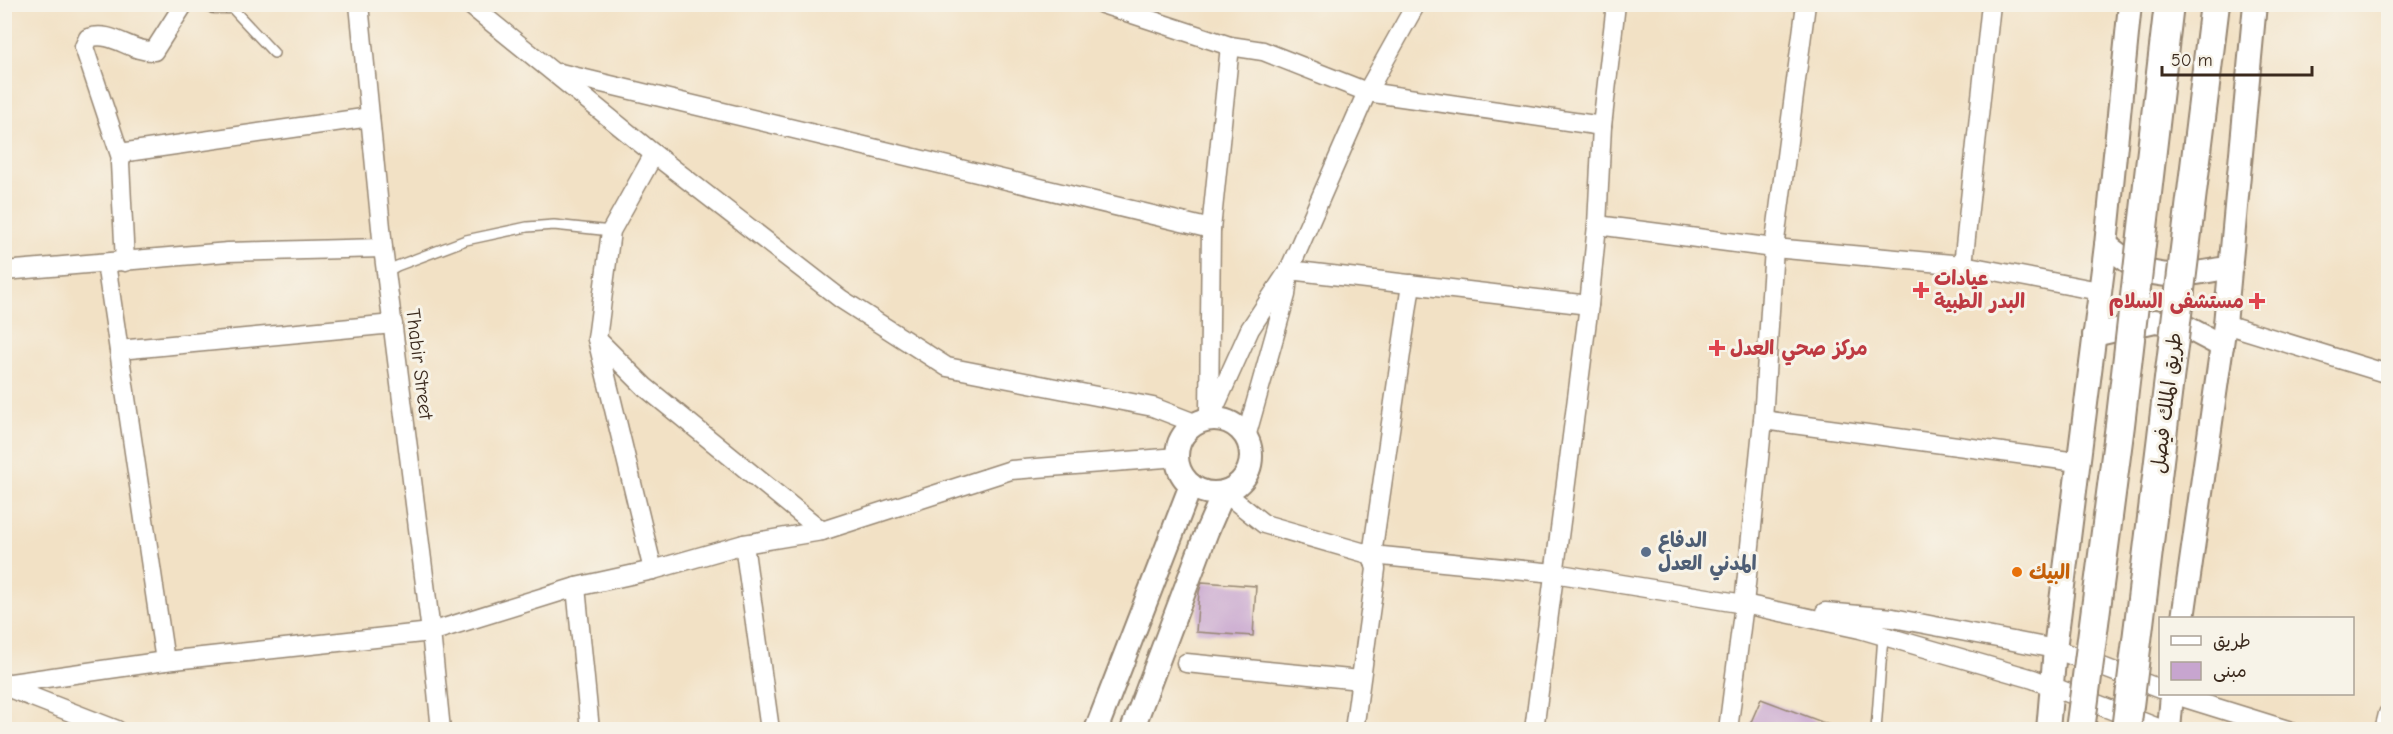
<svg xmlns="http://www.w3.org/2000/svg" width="2393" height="734" font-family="'Comic Neue','Playpen Sans Arabic',sans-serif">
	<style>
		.building { fill: #c7a5cf }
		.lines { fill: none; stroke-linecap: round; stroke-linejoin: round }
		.service-casing { stroke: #968672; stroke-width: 12 }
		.minor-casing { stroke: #968672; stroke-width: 21 }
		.tertiary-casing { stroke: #968672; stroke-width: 26 }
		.service { stroke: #fff; stroke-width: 9 }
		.minor { stroke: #fff; stroke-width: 18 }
		.tertiary { stroke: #fff; stroke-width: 22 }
		.trunk-bridge-casing { stroke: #968672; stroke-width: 32; stroke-linecap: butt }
		.trunk-bridge { stroke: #fff; stroke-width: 28 }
		.health-dot { fill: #e0444e; stroke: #f7f3e8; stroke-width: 2 }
		.service-dot { fill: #5c6f8a; stroke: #f7f3e8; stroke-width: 2 }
		.food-dot { fill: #e8710a; stroke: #f7f3e8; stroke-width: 2 }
		.labels { text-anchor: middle; stroke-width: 6; stroke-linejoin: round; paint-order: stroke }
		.health-label { font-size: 20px; font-weight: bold; fill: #be3a42; stroke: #f7f3e8; text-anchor: start }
		.street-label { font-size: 20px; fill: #3b2a1e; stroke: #f7f3e8 }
		.service-label { font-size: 20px; font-weight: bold; fill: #4e5e75; stroke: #f7f3e8; text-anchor: start }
		.food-label { font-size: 20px; font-weight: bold; fill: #c56008; stroke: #f7f3e8; text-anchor: start }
	</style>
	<rect width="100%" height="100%" fill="#f7f3e8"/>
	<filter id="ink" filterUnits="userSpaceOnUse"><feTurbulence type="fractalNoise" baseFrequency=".0167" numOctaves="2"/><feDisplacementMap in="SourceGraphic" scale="12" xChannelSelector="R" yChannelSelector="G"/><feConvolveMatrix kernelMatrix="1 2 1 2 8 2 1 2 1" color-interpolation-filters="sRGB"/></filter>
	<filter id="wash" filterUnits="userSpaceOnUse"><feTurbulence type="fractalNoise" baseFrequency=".008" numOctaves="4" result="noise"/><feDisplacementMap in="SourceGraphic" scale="24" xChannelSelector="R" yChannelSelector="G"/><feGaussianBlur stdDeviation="1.35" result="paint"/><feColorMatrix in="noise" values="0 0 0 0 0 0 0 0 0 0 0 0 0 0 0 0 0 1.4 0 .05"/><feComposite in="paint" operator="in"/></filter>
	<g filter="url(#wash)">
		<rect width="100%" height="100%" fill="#f2e1c5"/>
		<g id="blocks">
			<g class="building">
				<path d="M1202,582l54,4 -3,50 -57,-4 3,-40z"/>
				<path d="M1761,699l77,29v1h-90z"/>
			</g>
		</g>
	</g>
	<g filter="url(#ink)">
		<use href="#blocks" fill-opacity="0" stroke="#968672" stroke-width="1.5"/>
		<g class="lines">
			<defs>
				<g id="service">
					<path d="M230,6l44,47"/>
					<path d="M386,272l11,-6 69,-26 61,-13 27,-2 57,6"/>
					<path d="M1876,730l7,-94"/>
				</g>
				<g id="minor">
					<path d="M214,4h19"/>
					<path d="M359,4l24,244 48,384 10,98"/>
					<path d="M469,4l185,150 187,145 106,68 206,40 44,17"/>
					<path d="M1102,4l128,42 33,5 104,41 235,34"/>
					<path d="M560,73l651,156"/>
					<path d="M121,158l-37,-111 4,-9c25,-8 41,14 66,13l30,-47"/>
					<path d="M1597,225l177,23 189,17 136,26"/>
					<path d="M125,262l-5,-99 2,-8 5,-3 243,-35"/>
					<path d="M106,263l59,398"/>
					<path d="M1963,265l28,-261"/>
					<path d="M1289,270l300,35"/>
					<path d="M4,271l224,-19 155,-4"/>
					<path d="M2225,324l163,50"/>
					<path d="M597,339l48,48 177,144"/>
					<path d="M119,350l274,-26"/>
					<path d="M1209,412l2,-183 19,-183"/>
					<path d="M1209,420l41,-91 39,-59 78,-178 49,-88"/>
					<path d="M1763,420l314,42"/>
					<path d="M1246,437l40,-142 2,-18"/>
					<path d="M1224,492l40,32 108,31 182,18 190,31 116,25 173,50 130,51"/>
					<path d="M744,544l26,186"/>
					<path d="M653,570l-56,-231 14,-108 43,-77"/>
					<path d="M576,587l14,143"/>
					<path d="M1825,612l68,6 162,31 105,40"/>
					<path d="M1186,663l174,17"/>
					<path d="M4,684l161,-23 266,-29 145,-45 77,-17 91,-26 78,-13 189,-61 167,-13"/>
					<path d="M4,686l113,44"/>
					<path d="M2172,694l116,36"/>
					<path d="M1354,730l22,-161 -4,-14 39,-271"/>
					<path d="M1534,730l55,-425 8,-80 5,-99 14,-122"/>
					<path d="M1728,730l16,-126 19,-184 11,-172 32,-244"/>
					<path d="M2384,730l4,-16"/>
				</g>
				<g id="tertiary">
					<path d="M2106,245c10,7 20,16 31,22 29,15 64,5 94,0"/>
					<path d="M2094,335l61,-14 29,5 38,20"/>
					<circle cx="1214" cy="456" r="37"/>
					<path d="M2183,618l42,-294 30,-320"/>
					<path d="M1096,730l95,-245"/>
					<path d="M1132,730l75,-199 17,-39"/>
					<path d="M2048,730l7,-81 51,-404 24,-241"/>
					<path d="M2169,730l3,-36"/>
				</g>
			</defs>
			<use href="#service" class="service-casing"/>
			<use href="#minor" class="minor-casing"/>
			<use href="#tertiary" class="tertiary-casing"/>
			<use href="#service" class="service"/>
			<use href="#minor" class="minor"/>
			<use href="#tertiary" class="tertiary"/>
			<defs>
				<g id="trunk-bridge">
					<path d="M2080,730l40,-305 49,-421"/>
					<path d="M2126,730l89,-726"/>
				</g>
			</defs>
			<use href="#trunk-bridge" class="trunk-bridge-casing"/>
			<use href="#trunk-bridge" class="trunk-bridge"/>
		</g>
	</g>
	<g class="health-dot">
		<path d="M1918 281h6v6h6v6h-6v6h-6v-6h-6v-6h6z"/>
		<path d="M2254 292h6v6h6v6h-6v6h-6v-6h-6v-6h6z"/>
		<path d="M1714 339h6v6h6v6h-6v6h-6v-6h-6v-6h6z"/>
	</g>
	<circle class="service-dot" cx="1646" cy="552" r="6"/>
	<circle class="food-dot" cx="2017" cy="572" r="6"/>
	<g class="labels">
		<g class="health-label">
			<text x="1934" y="285">عيادات<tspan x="1934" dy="23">البدر الطبية</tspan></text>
			<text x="2244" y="308" text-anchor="end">مستشفى السلام</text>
			<text x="1730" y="355">مركز صحي العدل</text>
		</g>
		<g class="street-label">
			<text transform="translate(420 364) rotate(83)" y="7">Thabir Street</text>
			<text transform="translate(2166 403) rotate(-83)" y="7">طريق الملك فيصل</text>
		</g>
		<g class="service-label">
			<text x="1658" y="547">الدفاع<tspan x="1658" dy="23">المدني العدل</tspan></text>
		</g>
		<g class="food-label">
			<text x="2029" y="579">البيك</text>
		</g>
	</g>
	<rect width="2393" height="734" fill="none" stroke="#f7f3e8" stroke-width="24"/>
	<rect x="2159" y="617" width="195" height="78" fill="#f7f3e8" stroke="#aca397" stroke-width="1.5"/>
	<rect x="2171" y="636" width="30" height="9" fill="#ffffff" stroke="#aca397" stroke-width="1.5"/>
	<text x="2213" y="647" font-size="18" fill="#3b2a1e">طريق</text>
	<rect x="2171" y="662" width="30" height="18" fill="#c7a5cf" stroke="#aca397" stroke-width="1.5"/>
	<text x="2213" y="677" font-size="18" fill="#3b2a1e">مبنى</text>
	<path d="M2162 66v9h150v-9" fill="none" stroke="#3b2a1e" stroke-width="3"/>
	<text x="2171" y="66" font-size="18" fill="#3b2a1e" stroke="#f7f3e8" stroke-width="4.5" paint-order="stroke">50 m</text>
</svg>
